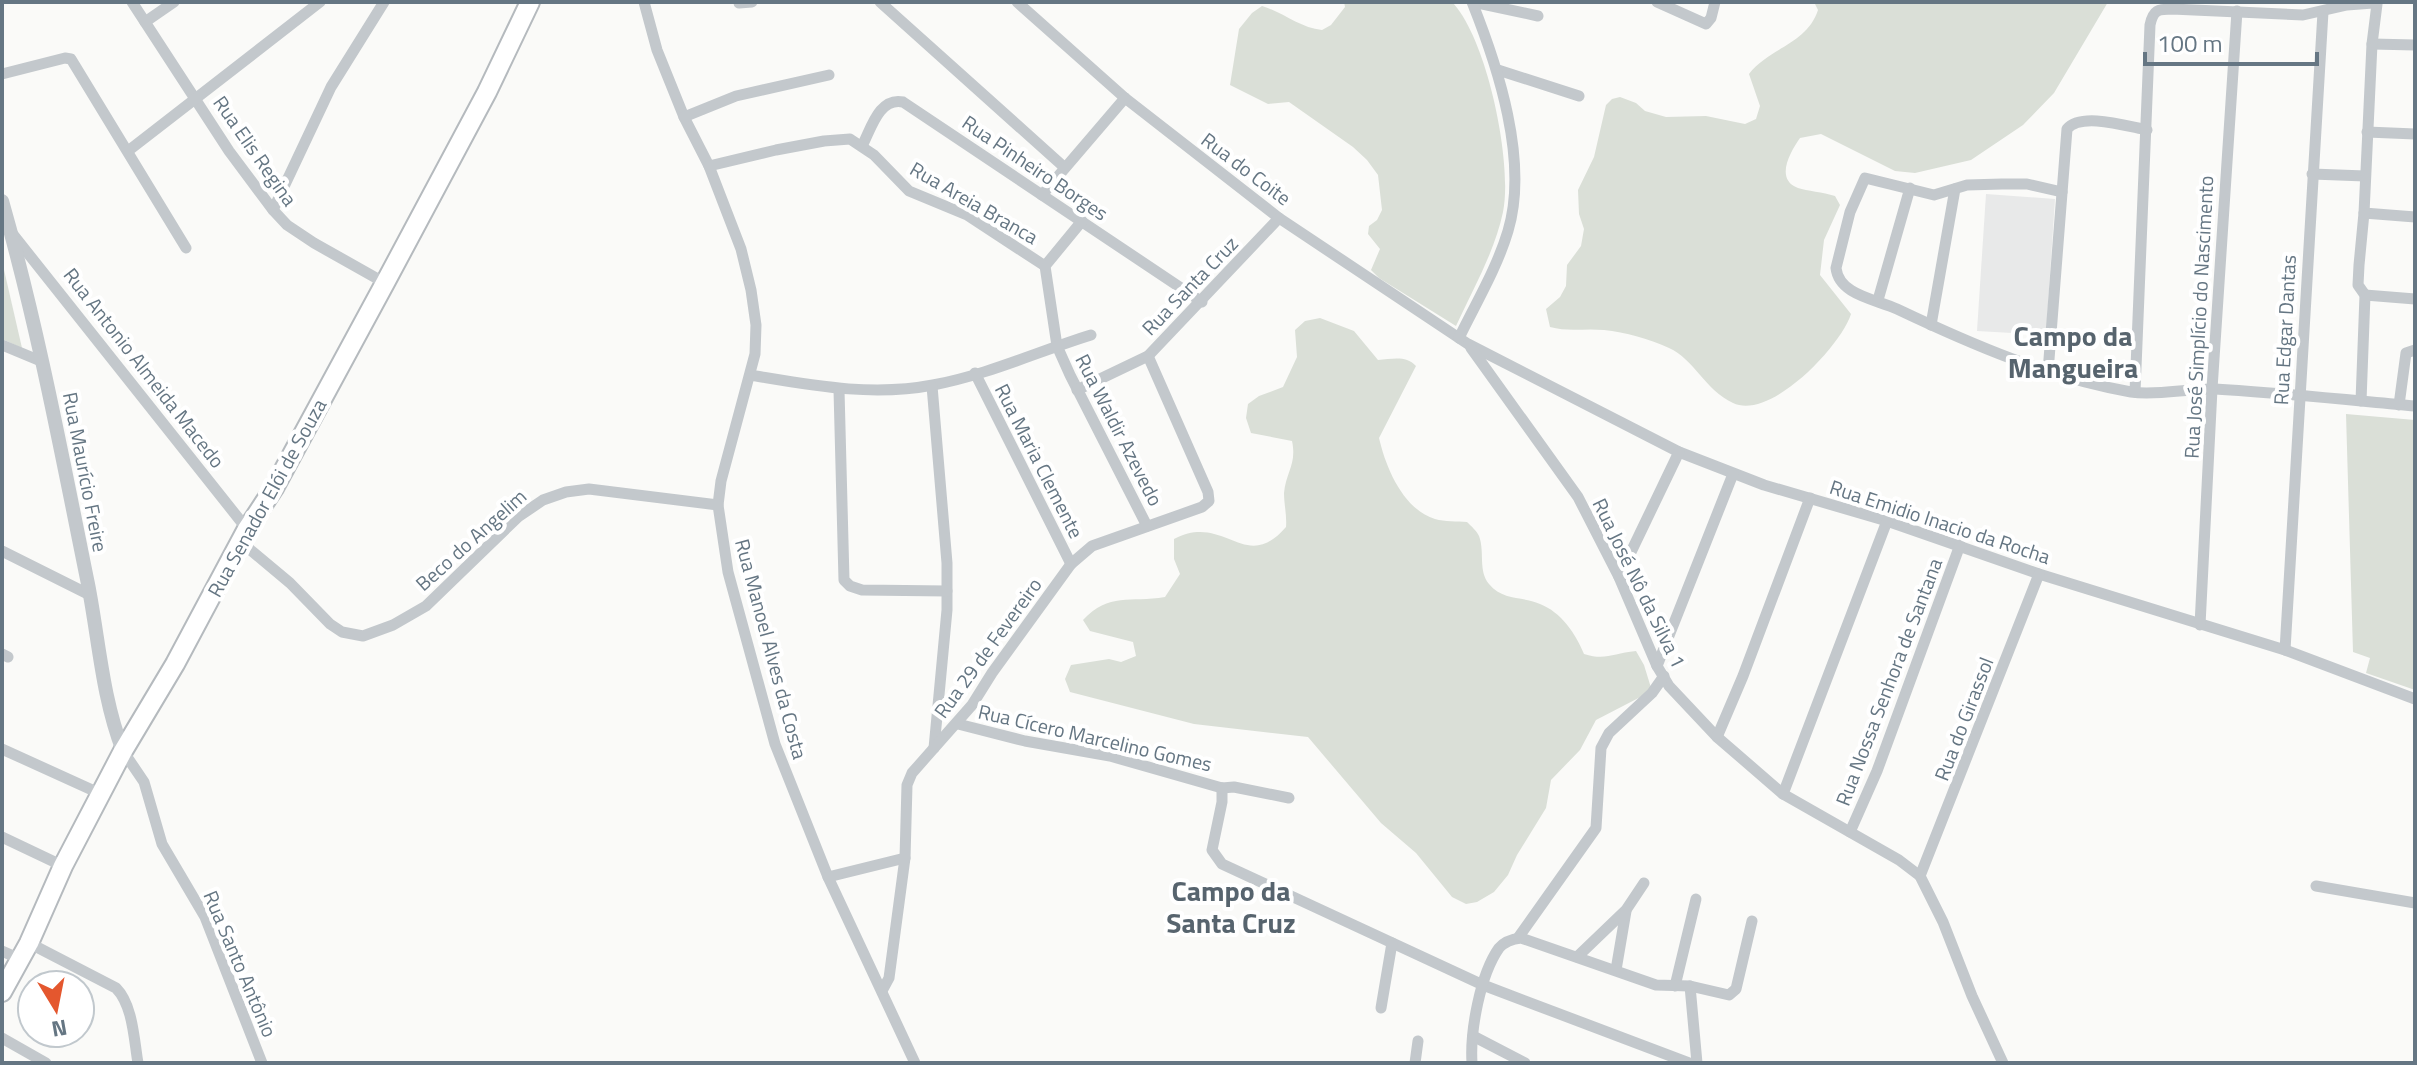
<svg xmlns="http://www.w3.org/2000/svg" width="2417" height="1065" font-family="'Titillium Web',sans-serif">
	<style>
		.built { fill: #e8e9e9 }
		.green { fill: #dadfd7 }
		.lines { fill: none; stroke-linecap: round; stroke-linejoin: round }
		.primary-casing { stroke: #b5babe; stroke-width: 22 }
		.minor { stroke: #c3c8cc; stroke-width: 11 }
		.tertiary { stroke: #c3c8cc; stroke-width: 14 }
		.primary { stroke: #fff; stroke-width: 18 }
		.labels { text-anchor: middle; stroke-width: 8; stroke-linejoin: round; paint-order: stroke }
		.street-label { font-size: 20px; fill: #657683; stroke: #fff }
		.district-label { font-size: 28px; font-weight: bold; fill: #57646e; stroke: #fff }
	</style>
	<rect width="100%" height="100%" fill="#fafaf8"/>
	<path class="built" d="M1986,194l69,5 -9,136 -69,-4z"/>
	<g class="green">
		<path d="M1344,2h108c35,36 61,161 51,210 -8,39 -30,77 -47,114l-77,-48 -8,-8 9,-21 -12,-15 1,-8 8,-6 5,-10 -4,-35 -11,-15 -14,-13 -64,-45 -21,2 -38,-19 9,-56 13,-16 10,-7c21,6 38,22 60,24l9,-5 14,-18z"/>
		<path d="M1814,2h294l-54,91 -31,32 -52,35 -56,13 -20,-2 -74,-37 -21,4c-9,13 -26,41 -2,50 9,3 25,4 37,8l5,9 -16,35 -4,35 31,39c-10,32 -81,107 -118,89 -28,-13 -39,-44 -64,-55 -19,-9 -44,-16 -65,-18 -19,-2 -36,2 -54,-3l-4,-18 14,-12 6,-11 1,-21 14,-19 3,-17 -5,-15 -1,-24 16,-33 12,-52 6,-6 8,-2 16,6 9,8 21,6 40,-1 39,8 11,-5 4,-13 -11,-32c20,-26 58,-30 69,-64z"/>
		<path d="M2,261l20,87 -20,-9z"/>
		<path d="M1320,318l34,13 24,29c14,-1 28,-5 38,6l-37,72c7,30 24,71 56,81 10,3 22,2 32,3 4,4 10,9 12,14 6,16 -1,35 10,48 14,17 33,12 51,20 21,8 36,30 44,50 22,7 29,-1 52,-3l8,14 8,26 -56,29 -16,30 -29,30 -5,28 -29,47 -9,20 -14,17 -17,10 -11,2 -14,-7 -36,-44 -35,-30 -73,-86 -114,-13 -124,-32 -5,-13 6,-14 38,-6 12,3 15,-6 -3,-14 -43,-11 -7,-11c26,-28 47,-17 82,-23l15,-23 -6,-15v-20c51,-27 71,36 112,-12 1,-11 -2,-23 -2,-34 2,-21 13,-29 8,-52l-41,-8 -5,-15 2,-14 11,-8 24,-9 14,-30 -2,-27 10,-9z"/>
		<path d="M2346,414l69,6v270l-49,-17 4,-15 -17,-6z"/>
	</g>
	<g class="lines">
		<defs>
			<path id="primary" d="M2,992l27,-49 34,-77 60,-115 52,-87 72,-135 27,-41 111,-205 102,-191 43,-90"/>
		</defs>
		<use href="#primary" class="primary-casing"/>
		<g class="minor">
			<path d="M132,2l97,149 44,59 14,15 27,18 71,40"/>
			<path d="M644,2l13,48 27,67 25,49 32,83 10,41 5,35 -1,29 -34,127 -3,24 10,67 47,172 53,133 87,186"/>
			<path d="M880,2l184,165"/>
			<path d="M1017,2l108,96 154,120 189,126 211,108 85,33 123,36 152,53 246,76 130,49"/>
			<path d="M1473,2l65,14"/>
			<path d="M1657,2l49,22 5,-6 4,-16"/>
			<path d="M739,3l13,-1"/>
			<path d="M145,22l29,-20"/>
			<path d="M2372,44l43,1"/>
			<path d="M1498,70l81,26"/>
			<path d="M2,74l63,-16 6,1 115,189"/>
			<path d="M684,117l52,-21 93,-21"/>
			<path d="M2367,132l48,2"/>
			<path d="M862,146c9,-17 17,-49 41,-44l299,200"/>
			<path d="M128,151l192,-149"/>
			<path d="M709,166l67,-16 48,-9 26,-2 24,16 35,36 58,24 78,51"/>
			<path d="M2312,174l53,2"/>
			<path d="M2062,192l-35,-8h-25l-35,1 -33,10 -69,-17 -15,34 -14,56c3,27 39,31 61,41 76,36 150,68 234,83 27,4 57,-4 84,-3 67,4 134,11 200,17"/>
			<path d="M1042,195l83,-97"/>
			<path d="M273,210l58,-123 53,-85"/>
			<path d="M2364,213l51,4"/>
			<path d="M1082,221l-37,45 12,80 13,29 77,151"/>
			<path d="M11,232l236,297"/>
			<path d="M2365,295l50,4"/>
			<path d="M1878,300l32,-112"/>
			<path d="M1931,325l24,-136"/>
			<path d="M1459,338c17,-35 38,-70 49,-107 21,-70 -10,-164 -36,-229"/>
			<path d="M2,345l41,17"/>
			<path d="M1471,348l107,149 41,80 38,89 12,20 48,51 66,57 116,66 21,16 23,46 29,74 31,67"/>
			<path d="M2048,372l19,-243c14,-17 59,-3 80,1"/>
			<path d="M975,373l96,191"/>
			<path d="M750,375c61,10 121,22 183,10 54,-10 106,-34 158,-50"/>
			<path d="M932,386l15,177v47l-13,138"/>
			<path d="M839,390l5,190 6,6 12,4 85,1"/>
			<path d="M1077,390l71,-34 131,-138"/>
			<path d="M2135,392l15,-367c3,-15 8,-16 22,-16l131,6 44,-10 26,-2"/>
			<path d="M2361,401l4,-106 -7,-10 1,-20 5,-52 8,-169 5,-40"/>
			<path d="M2399,405l7,-52 9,-3"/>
			<path d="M241,542l49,41 40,41 12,8 21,4 30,-11 33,-19 92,-89 25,-17 23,-8 23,-3 129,16"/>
			<path d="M2,551l88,44"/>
			<path d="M1619,577l60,-125"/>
			<path d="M2200,625l12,-236 25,-378"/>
			<path d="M2285,650l38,-638"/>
			<path d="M2,654l6,3"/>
			<path d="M1657,666l76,-192"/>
			<path d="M958,724l67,17 85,15 112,32"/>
			<path d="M1717,737l26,-61 67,-178"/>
			<path d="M2,749l99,45"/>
			<path d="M123,751l21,31 18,62 43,73 57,146"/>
			<path d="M1222,788v14l-10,48 10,14 261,121 206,78"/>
			<path d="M1222,788l12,-1 55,11"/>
			<path d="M1783,794l104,-273"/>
			<path d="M1850,832l27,-61 83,-226"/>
			<path d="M2,837l61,29"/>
			<path d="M1920,876l119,-302"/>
			<path d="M828,877l77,-19"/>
			<path d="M2316,886l99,17"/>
			<path d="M1518,938l78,-110 5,-80 8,-15 43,-40 12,-17"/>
			<path d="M29,943l87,45c17,17 18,52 22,75"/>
			<path d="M2,951l18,8"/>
			<path d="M1577,957l49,-47 18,-27"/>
			<path d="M1616,970l10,-59"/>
			<path d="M1675,986l21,-87"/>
			<path d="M1690,986l7,77"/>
			<path d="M882,991l7,-13 16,-120 2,-73 5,-12 60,-68 20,-32 79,-109 21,-18 110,-39 7,-6 -1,-9 -60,-136"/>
			<path d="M1381,1008l11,-65"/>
			<path d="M1473,1036l52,27"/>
			<path d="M2,1038l44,25"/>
			<path d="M1415,1063l3,-22"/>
			<path d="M1472,1063c-2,-32 8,-88 27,-115 6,-7 14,-9 22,-10l135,47 34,1 39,9 7,-6 16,-68"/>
		</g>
		<path class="tertiary" d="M2,201c36,126 60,255 86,383 11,56 14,113 35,167"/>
		<use href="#primary" class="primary"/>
	</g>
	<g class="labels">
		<g class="street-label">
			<text transform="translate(255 151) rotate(55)" y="7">Rua Elis Regina</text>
			<text transform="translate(1035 168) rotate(34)" y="7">Rua Pinheiro Borges</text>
			<text transform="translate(1246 169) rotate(37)" y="7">Rua do Coite</text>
			<text transform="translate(974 203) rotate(30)" y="7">Rua Areia Branca</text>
			<text transform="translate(1190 286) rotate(-46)" y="7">Rua Santa Cruz</text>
			<text transform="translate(2199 317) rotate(-87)" y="7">Rua José Simplício do Nascimento</text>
			<text transform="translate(2285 330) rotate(-87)" y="7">Rua Edgar Dantas</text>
			<text transform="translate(144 368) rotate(52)" y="7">Rua Antonio Almeida Macedo</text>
			<text transform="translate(1119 430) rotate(63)" y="7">Rua Waldir Azevedo</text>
			<text transform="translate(1039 461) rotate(63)" y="7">Rua Maria Clemente</text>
			<text transform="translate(85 472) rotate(79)" y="7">Rua Maurício Freire</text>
			<text transform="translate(267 498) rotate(-61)" y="7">Rua Senador Elói de Souza</text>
			<text transform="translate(1940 522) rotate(18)" y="7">Rua Emidio Inacio da Rocha</text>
			<text transform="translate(471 540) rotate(-42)" y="7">Beco do Angelim</text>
			<text transform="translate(1639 583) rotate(64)" y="7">Rua José Nô da Silva 1</text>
			<text transform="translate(988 648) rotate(-54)" y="7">Rua 29 de Fevereiro</text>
			<text transform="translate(771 649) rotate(75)" y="7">Rua Manoel Alves da Costa</text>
			<text transform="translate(1889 682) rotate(-69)" y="7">Rua Nossa Senhora de Santana</text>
			<text transform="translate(1964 719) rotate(-69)" y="7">Rua do Girassol</text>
			<text transform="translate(1095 738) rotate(13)" y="7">Rua Cícero Marcelino Gomes</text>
			<text transform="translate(240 964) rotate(67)" y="7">Rua Santo Antônio</text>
		</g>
		<g class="district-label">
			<text x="2073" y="346">Campo da<tspan x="2073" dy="32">Mangueira</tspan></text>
			<text x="1231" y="901">Campo da<tspan x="1231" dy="32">Santa Cruz</tspan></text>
		</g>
	</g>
	<rect width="2417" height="1065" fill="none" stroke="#657683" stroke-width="8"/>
	<g transform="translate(56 1009) rotate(170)"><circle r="38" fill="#ffffff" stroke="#c1c8cd" stroke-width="2"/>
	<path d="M0-6L14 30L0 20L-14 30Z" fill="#e4572e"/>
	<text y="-12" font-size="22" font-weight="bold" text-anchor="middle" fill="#657683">N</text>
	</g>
	<path d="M2145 52v12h172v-12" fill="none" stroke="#657683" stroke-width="4"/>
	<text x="2157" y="52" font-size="24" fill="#657683" stroke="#ffffff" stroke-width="6" paint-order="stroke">100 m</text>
</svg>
